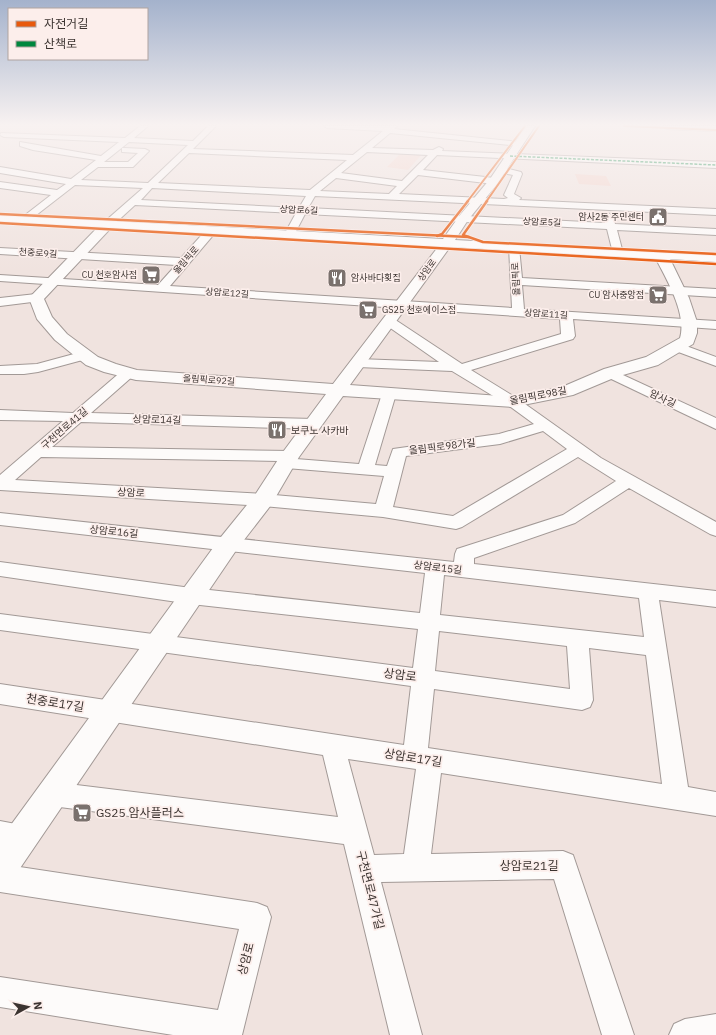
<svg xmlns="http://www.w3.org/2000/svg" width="716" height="1035" font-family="'IBM Plex Sans','Noto Sans KR',sans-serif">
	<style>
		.green { fill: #f3d4cc }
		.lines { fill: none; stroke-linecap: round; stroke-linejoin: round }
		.street-casing { stroke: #a29996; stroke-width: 2 }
		.secondary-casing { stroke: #a29996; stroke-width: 2 }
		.street { fill: #fdfbfa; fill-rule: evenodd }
		.secondary { fill: #fdfbfa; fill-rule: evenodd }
		.quiet { stroke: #00873e; stroke-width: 1.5; stroke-dasharray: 3 1.5; stroke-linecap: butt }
		.cycleway-far1-casing { stroke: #fceeeb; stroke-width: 3 }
		.cycleway-casing { stroke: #fceeeb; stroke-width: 4 }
		.cycleway-far1 { stroke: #e8590c; stroke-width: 2 }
		.cycleway { stroke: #e8590c; stroke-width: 2.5 }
		.labels { text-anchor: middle; stroke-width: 3.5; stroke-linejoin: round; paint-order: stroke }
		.far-street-label { font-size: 9px; fill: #3b3330; stroke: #fceeeb }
		.far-poi-label { font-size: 9px; fill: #3b3330; stroke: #fceeeb; text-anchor: end }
		.street-label { font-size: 10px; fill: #3b3330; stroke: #fceeeb }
		.poi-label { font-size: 10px; fill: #3b3330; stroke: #fceeeb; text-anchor: start }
		.near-street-label { font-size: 12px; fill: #3b3330; stroke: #fceeeb }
		.near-poi-label { font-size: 12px; fill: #3b3330; stroke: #fceeeb; text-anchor: start }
	</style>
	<rect width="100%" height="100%" fill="#f0e3df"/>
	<g class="green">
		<path d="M401,153l21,1 -14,16 -21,-3z"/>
		<path d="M575,174l31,2 5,10 -32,-2z"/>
	</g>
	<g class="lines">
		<defs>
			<g id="street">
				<path d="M140,126h8l-14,12 59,3 15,-15h8l-23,23 160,6 30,-24 -56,-3 -3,-2h73l-3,3 125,13 4,2 -4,2 -129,-13 -18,15 61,2 6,-3 4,2 -1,2 274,11v6l-279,-13 -14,15 71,8 4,3 -4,3 -76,-9 -19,19 105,5 4,-1 -4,-3 9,-20 -15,-3 -1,-2 1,-2 3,-1 20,5 1,2 -8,20 7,4 -2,2 197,9v6l-401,-19 -7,12 297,15 -2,-7 5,-3 5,3 2,8 101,5v6l-99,-5 6,23 -5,3 -5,-3 -6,-24 -302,-15 -11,21 -5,3 -5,-3 12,-22 -161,-8 -24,22h-8l-1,-2 1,-2 40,-35 -68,-3 -49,38h-6l-2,-2 2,-2 31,-24 -51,-7v-6l57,8 9,-6 -66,-11v-6l71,12 25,-19 -63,-10 -13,-4v-4l81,14 18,-14 -115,-5 -4,-2 1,-2 124,5zM129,142l59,3 -40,38 -67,-3 17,-13h35l16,-16 -4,-2 -20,-1h-3v4l16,1 -10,9h-24zM367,152l61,3 -26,26 -61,-8zM189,153l158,7 -37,30 -152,-7zM336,178l61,8 -8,8 -69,-3zM152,188l154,8 -7,12 -158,-8z"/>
				<path d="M211,228l5,3 -1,2 -45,53 342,22 -3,-61 5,-3 5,3 3,31 194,11v8l-194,-12 2,24 192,12v8l-143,-10 2,17 -2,3 -102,31 47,29 83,59 115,64v14l-6,-2 -81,-46 -54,35 -101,35v6l242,27v16l-57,-7 29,187 28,5v24l-275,-43 -10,81 132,-3 10,4 61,180h-32l-48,-156 -173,3 41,153h-32l-46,-191 -292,-38 -9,-3 -4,-9 4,-9 9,-3 286,35 -15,-62 -323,-51v-20l404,61 7,-59 -411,-56v-16l413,54 5,-39 -227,-25 -191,-28v-14l191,26 229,25 5,-40 -425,-48v-12l454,49 1,-8 2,-5 106,-34 53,-34 -38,-24 -116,70 -6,2 -73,-12 -120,-11 -263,-16v-15l63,-54 -63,-1v-10l73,3 50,-43 5,-1 5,1 2,3 -2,3 -42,37 223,6 5,2 3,3 -3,3 -5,2 -233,-7 -29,25 238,4 6,2 2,3 -2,3 63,5 23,-70 2,-3 5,-1 5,1 2,3 -21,71 12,1 6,-17 106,-15 35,-10 -26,-19 -56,-34 -94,-4 -5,-1 -2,-3 2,-3 5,-1 81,3 -53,-37 -2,-3 2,-3h8l68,45 99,-30 -1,-15 -560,-38v-6l158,10 18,-20 -176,-11v-6l181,10 26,-29zM543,431l24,18 -114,67 -60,-9 13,-51 94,-12zM41,457l238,4 -1,2 2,4 6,1 98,8 -8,28 -113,-10 -248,-14zM444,575l195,23 5,39 -204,-22zM439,631l128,15 3,43 -135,-18zM589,648l57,7 16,129 -234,-36 6,-59 148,21 8,-3 3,-7zM348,759l68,10 -12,85 -30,1z"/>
				<path d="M36,294l4,1 2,3 -2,3 -40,5v-8z"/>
				<path d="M678,343l38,14v9l-43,-16 -2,-3 2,-3z"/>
				<path d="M85,351l5,1 2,3 -2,3 -52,14 -14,2h-24v-8l37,-2z"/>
				<path d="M610,369l106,49v11l-111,-53 -2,-3 2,-3z"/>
				<path d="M0,821l21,4 9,4 4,9 -4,9 -9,4 -21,-4z"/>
				<path d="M0,864l257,39 10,4 4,10 -29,118h-69l-173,-28v-30l218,33 21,-81 -239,-37z"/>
				<path d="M716,1014v21h-47l5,-11 11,-5z"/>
			</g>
			<g id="secondary">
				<path d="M526,126h9l-37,57 -30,37 -13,20 261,14v8l-46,-3 19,39 8,24v11l-4,11 -35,21 -42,12 -43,18 -60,12 -170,-11 -44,61 -28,48 -34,44 -225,331 -12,5v-45l221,-303 34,-42 28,-43 43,-58 -190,-14 -32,-8 -18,-7 -31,-25 -18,-21 -8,-21 68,-70 -97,-5v-8l443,24 17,-24 30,-36zM110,229l328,18 -105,137 -196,-14 -21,-6 -18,-7 -31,-23 -15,-17 -8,-18zM450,247l206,12c11,21 31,55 24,79l-34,19 -42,12 -42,18 -49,10 -163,-12z"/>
				<path d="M663,126h53v5l-49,-2z"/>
			</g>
		</defs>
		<use href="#street" class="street-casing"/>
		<use href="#secondary" class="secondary-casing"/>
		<use href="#street" class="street"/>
		<use href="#secondary" class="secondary"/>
		<path class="quiet" d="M510,156l206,9"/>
		<defs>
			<g id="cycleway-far1">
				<path d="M624,126l92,4"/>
				<path d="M467,202l58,-76"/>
				<path d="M486,202l53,-76"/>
			</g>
			<g id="cycleway">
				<path d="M487,201l-24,34 20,7 233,12"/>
				<path d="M0,214l469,23"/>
				<path d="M0,223l716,41"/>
				<path d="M437,236l5,-2 26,-33"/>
			</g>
		</defs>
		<use href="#cycleway-far1" class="cycleway-far1-casing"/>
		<use href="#cycleway" class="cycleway-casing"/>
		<use href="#cycleway-far1" class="cycleway-far1"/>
		<use href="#cycleway" class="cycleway"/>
	</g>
	<linearGradient id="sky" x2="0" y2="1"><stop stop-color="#a4b2cc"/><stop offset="0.46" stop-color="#f8f2f1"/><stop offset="1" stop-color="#f8f2f1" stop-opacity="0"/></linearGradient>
	<rect width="716" height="271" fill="url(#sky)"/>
	<defs>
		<symbol id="civic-square" viewBox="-11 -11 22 22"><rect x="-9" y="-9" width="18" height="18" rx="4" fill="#7a716d" stroke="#fceeeb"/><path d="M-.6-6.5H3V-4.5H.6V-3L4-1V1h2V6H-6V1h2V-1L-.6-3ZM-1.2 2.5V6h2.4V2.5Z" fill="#fff"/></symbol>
		<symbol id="supermarket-square" viewBox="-11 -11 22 22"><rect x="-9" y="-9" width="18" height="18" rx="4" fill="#7a716d" stroke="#fceeeb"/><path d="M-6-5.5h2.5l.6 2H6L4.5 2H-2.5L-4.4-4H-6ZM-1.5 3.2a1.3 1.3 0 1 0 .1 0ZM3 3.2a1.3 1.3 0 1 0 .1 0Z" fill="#fff"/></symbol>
		<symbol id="restaurant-square" viewBox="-11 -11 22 22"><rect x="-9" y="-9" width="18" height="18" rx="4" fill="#7a716d" stroke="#fceeeb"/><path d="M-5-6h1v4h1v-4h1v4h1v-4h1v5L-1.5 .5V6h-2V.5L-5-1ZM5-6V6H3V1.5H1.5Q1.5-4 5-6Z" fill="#fff"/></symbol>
	</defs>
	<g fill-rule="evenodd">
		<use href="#civic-square" x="647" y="206" width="22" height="22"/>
		<use href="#supermarket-square" x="140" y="264" width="22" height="22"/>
		<use href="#restaurant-square" x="326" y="267" width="22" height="22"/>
		<use href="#supermarket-square" x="647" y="284" width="22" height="22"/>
		<use href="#supermarket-square" x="357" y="299" width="22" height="22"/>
		<use href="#restaurant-square" x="266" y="419" width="22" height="22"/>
		<use href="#supermarket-square" x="71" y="802" width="22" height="22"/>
	</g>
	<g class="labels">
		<g class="far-street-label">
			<text transform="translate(299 210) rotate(3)" y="3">상암로6길</text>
			<text transform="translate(542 222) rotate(3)" y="3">상암로5길</text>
			<text transform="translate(38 253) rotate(4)" y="3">천중로9길</text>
			<text transform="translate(186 260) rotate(-49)" y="3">올림픽로</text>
			<text transform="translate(427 270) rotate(-54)" y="3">상암로</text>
			<text transform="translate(516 279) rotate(-93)" y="3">올림픽로</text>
			<text transform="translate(227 293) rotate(4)" y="3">상암로12길</text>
			<text transform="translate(546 314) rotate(4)" y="3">상암로11길</text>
			<text transform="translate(209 380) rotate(4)" y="3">올림픽로92길</text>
		</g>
		<g class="far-poi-label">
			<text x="644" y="220">암사2동 주민센터</text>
			<text x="137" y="278">CU 천호암사점</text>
			<text x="351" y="281" text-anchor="start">암사바다횟집</text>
			<text x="644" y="298">CU 암사중앙점</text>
			<text x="382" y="313" text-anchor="start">GS25 천호에이스점</text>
		</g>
		<g class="street-label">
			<text transform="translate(538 395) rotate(-11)" y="4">올림픽로98길</text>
			<text transform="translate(663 398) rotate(26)" y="4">암사길</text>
			<text transform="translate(157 419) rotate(2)" y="4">상암로14길</text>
			<text transform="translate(64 428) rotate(-41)" y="4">구천면로41길</text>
			<text transform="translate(442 446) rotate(-7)" y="4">올림픽로98가길</text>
			<text transform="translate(131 492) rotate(3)" y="4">상암로</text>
			<text transform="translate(114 531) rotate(6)" y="4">상암로16길</text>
			<text transform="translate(438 567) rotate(7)" y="4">상암로15길</text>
		</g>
		<g class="poi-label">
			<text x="291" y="434">보쿠노 사카바</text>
		</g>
		<g class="near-street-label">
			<text transform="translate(400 675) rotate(7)" y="4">상암로</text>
			<text transform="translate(55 703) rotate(9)" y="4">천중로17길</text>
			<text transform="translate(413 758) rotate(9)" y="4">상암로17길</text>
			<text x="529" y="870">상암로21길</text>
			<text transform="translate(370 890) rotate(76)" y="4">구천면로47가길</text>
			<text transform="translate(246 959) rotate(-76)" y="4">상암로</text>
		</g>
		<g class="near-poi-label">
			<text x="96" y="817">GS25 암사플러스</text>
		</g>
	</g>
	<rect x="8" y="8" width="140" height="52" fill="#fceeeb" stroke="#afa3a0"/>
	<rect x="16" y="21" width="20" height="6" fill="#e8590c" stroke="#afa3a0"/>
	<text x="44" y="28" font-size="12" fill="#3b3330">자전거길</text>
	<rect x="16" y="41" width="20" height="6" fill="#00873e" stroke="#afa3a0"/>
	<text x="44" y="48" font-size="12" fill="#3b3330">산책로</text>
	<g transform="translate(28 1007) rotate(82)" stroke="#fceeeb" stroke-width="3" paint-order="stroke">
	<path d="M0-3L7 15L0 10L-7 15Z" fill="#3b3330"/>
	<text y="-6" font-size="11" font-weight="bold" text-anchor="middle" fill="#3b3330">N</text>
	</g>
</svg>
